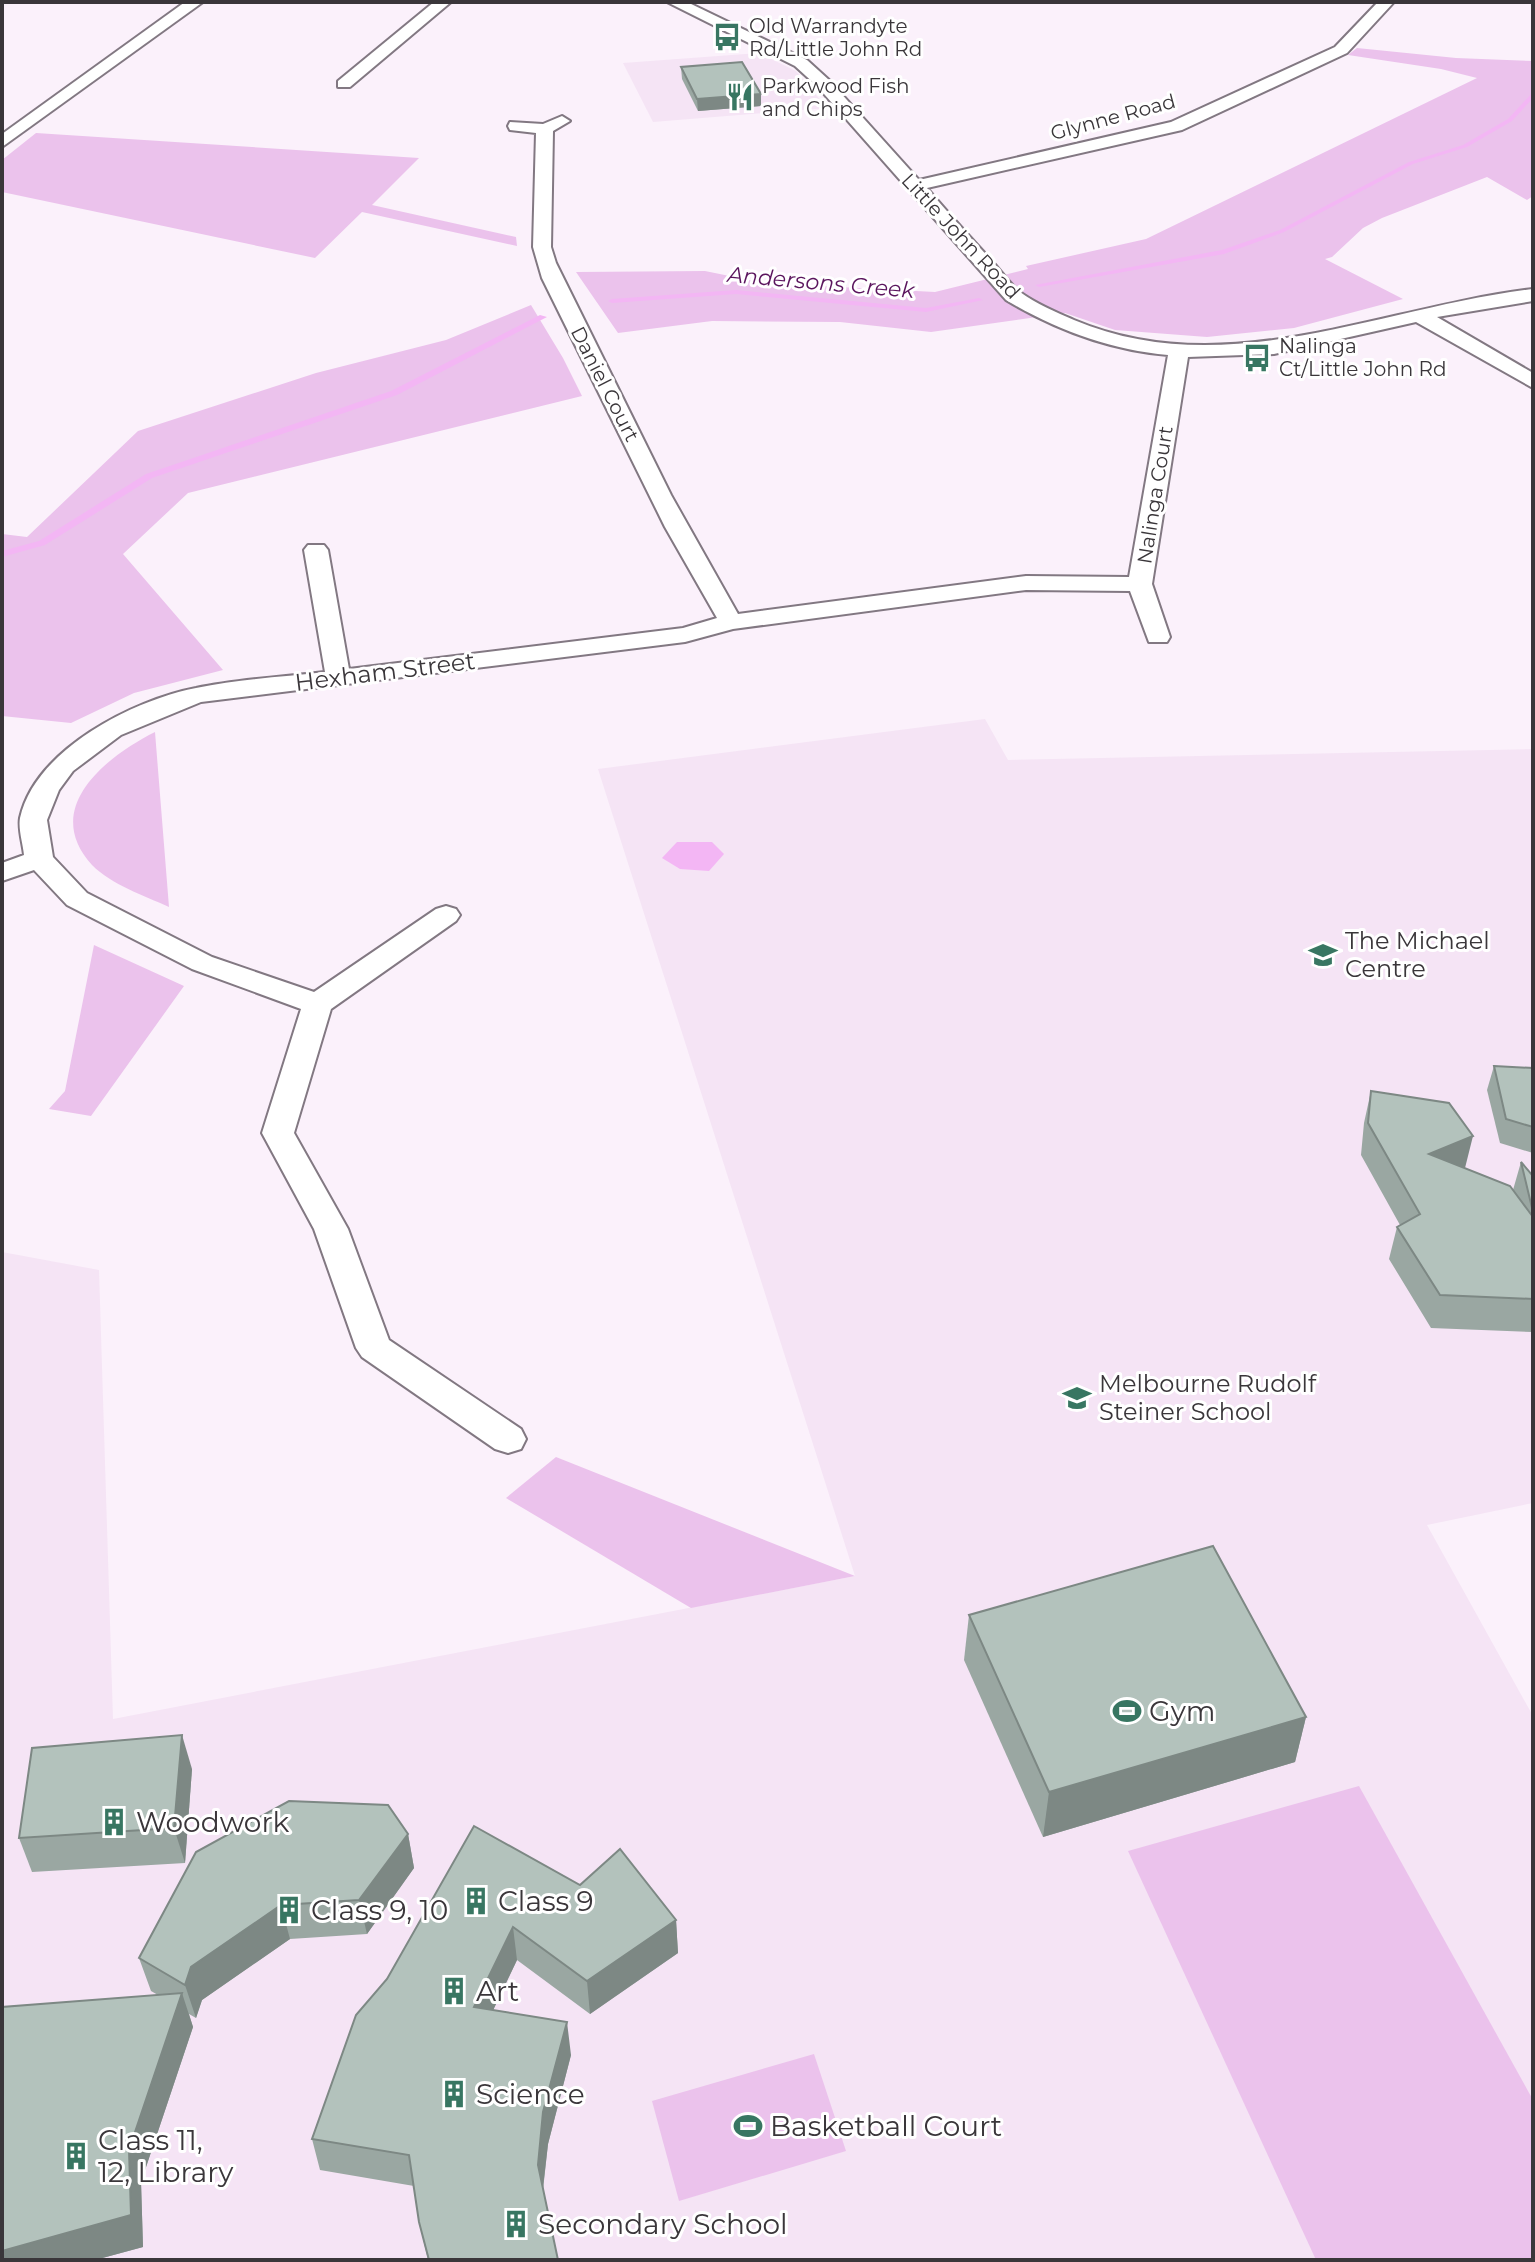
<svg xmlns="http://www.w3.org/2000/svg" width="1535" height="2262" font-family="Montserrat,sans-serif">
	<style>
		.built { fill: #f5e4f5 }
		.green { fill: #ebc2ec }
		.water { fill: #f3b6f4 }
		.lines { fill: none; stroke-linecap: round; stroke-linejoin: round }
		.stream { fill: #f3b6f4; fill-rule: evenodd }
		.minor-casing { stroke: #827882; stroke-width: 4 }
		.minor { fill: #fff; fill-rule: evenodd }
		.wall { fill: #9aa7a2 }
		.shaded-wall { fill: #7d8884 }
		.building { fill: #b3c2bc; stroke: #7d8884; stroke-width: 2 }
		.labels { text-anchor: middle; stroke-width: 6; stroke-linejoin: round; paint-order: stroke }
		.far-poi-label { font-size: 20px; fill: #3a363a; stroke: #fff; text-anchor: start }
		.far-street-label { font-size: 20px; fill: #3a363a; stroke: #fff }
		.far-water-label { font-size: 22px; font-style: italic; fill: #5b155e; stroke: #fff }
		.street-label { font-size: 24px; fill: #3a363a; stroke: #fff }
		.poi-label { font-size: 24px; fill: #3a363a; stroke: #fff; text-anchor: start }
		.near-poi-label { font-size: 28px; fill: #3a363a; stroke: #fff; text-anchor: start }
	</style>
	<rect width="100%" height="100%" fill="#fbf1fb"/>
	<g class="built">
		<path d="M759,53l37,18 31,37 -174,14 -30,-59z"/>
		<path d="M985,719l23,41 525,-11v754l-106,22 106,191v544h-1531v-1008l97,18 14,449 742,-143 -257,-807z"/>
	</g>
	<g class="green">
		<path d="M1357,48l99,10 77,3v135l-6,4 -40,-23 -105,41 -19,10 -31,29 -7,2 78,40 -109,29 -87,9 -92,-7 -50,-17 -134,19 -91,-10 -128,-1 -94,12 -42,-61 129,-1 59,12 171,9 93,-23 -2,-3 120,-27 331,-161 -36,-9 -93,-14z"/>
		<path d="M36,133l383,25 -47,47 144,32 1,9 -155,-34 -47,46 -313,-66v-32z"/>
		<path d="M531,305l32,53 19,38 -394,97 -65,61 100,116 -89,23 -63,30 -69,-7v-182l25,3 111,-106 178,-58 130,-33z"/>
		<path d="M155,732l14,175c-26,-12 -57,-22 -77,-42 -52,-57 15,-109 63,-133z"/>
		<path d="M94,945l90,41 -93,130 -42,-7 16,-18z"/>
		<path d="M556,1457l299,119 -164,32 -185,-110z"/>
		<path d="M1359,1786l174,314v160h-217l-188,-409z"/>
		<path d="M814,2054l32,97 -167,50 -27,-100z"/>
	</g>
	<path class="water" d="M677,842h35l12,12 -15,17 -29,-2 -18,-11z"/>
	<g class="lines">
		<g class="stream">
			<path d="M1533,92v6l-21,23 -45,26 -54,17 -129,68 -60,22 -185,33 -4,-2 187,-35 58,-20 129,-68 54,-17 45,-26z"/>
			<path d="M736,290l190,18 53,-10 4,2 -57,12 -190,-18 -124,9 -4,-2 4,-2z"/>
			<path d="M540,315l7,2 -150,78 -245,83 -107,67 -43,12v-6l37,-10 107,-67 245,-83z"/>
		</g>
		<defs>
			<g id="minor">
				<path d="M185,2h18l-201,145v-13z"/>
				<path d="M434,2h17l-101,85h-12v-6z"/>
				<path d="M667,2h20l120,58 22,20 90,100 252,-58 164,-75 43,-45h16l-47,51 -165,77 -255,58c21,25 43,49 65,73 9,10 18,23 28,31 16,12 36,20 54,28 152,64 307,-13 459,-31v12l-96,16 96,56v15l-117,-66 -142,32 -86,3 -36,227 18,53 -3,5h-18l-19,-51 -104,-1 -293,39 -48,13 -484,60 -80,33 -48,36 -14,19 -12,30 6,37 34,36 125,64 102,35 122,-83 10,-3 10,3 4,6 -4,6 -125,88 -37,124 54,96 41,111 132,89 5,10 -5,10 -13,4 -13,-4 -133,-92 -6,-9 -42,-119 -52,-96 39,-124 -109,-40 -125,-64 -33,-35 -32,11v-18l22,-8c-1,-11 -6,-26 -4,-37 15,-68 113,-118 176,-130 42,-9 86,-11 129,-16l-21,-122 4,-5h16l4,5 21,119 334,-41 34,-10 -52,-91 -123,-249 -9,-31 3,-114 -26,-3 -2,-4 2,-4 33,2 19,-8 8,5 -17,10 -2,116 5,16 115,232 67,119 288,-38 103,1 39,-222c-58,-5 -112,-25 -162,-55l-189,-214 -22,-20z"/>
			</g>
		</defs>
		<use href="#minor" class="minor-casing"/>
		<use href="#minor" class="minor"/>
	</g>
	<g class="wall">
		<path d="M681,67l80,39 -63,5 -16,-32z"/>
		<path d="M1494,1066l39,2v85l-33,-10 -13,-53z"/>
		<path d="M1371,1091l94,77 48,22 8,-28 12,14v156l-102,-4 -42,-69 8,-32 3,-2 -39,-70 3,-32z"/>
		<path d="M969,1615l337,102 -11,45 -252,75 -79,-177z"/>
		<path d="M192,1769l-7,94 -153,9 -13,-34z"/>
		<path d="M408,1834l6,34 -47,66 -77,5 -88,61 -6,18 -7,-4 4,13 -52,155 2,65 -48,13h-93l156,-265 -7,-4 -12,-33z"/>
		<path d="M580,1885l96,35 2,33 -88,61 -73,-54 -24,50 78,45 -23,89 -5,46 15,70h-130l-9,-38 -5,-36 -94,-16 -8,-31 44,-124z"/>
	</g>
	<g class="shaded-wall">
		<path d="M761,94v12l-63,5 -1,-12z"/>
		<path d="M1473,1136l-8,32 -36,-14z"/>
		<path d="M1306,1717l-11,45 -252,75 6,-45z"/>
		<path d="M182,1735l10,34 -7,94 -11,-35z"/>
		<path d="M408,1834l6,34 -47,66 -8,-34z"/>
		<path d="M281,1905l9,34 -88,61 -6,18 -11,-33 6,-18z"/>
		<path d="M676,1920l2,33 -88,61 -3,-33z"/>
		<path d="M513,1927l4,33 -38,80 -5,-33z"/>
		<path d="M182,1993l11,34 -52,155 2,65 -48,13h-93v-9z"/>
		<path d="M567,2022l4,33 -23,89 -6,52 -4,-31 5,-53z"/>
	</g>
	<g class="building">
		<path d="M742,62l19,32 -64,5 -16,-32z"/>
		<path d="M1494,1066l39,2v59l-27,-8z"/>
		<path d="M1371,1091l78,12 24,33 -44,18 81,32 23,31v82l-93,-4 -43,-68 23,-13 -52,-91z"/>
		<path d="M1521,1162l12,14v36z"/>
		<path d="M1213,1546l93,171 -257,75 -80,-177z"/>
		<path d="M182,1735l-8,93 -155,10 13,-90z"/>
		<path d="M289,1801l99,4 20,29 -49,66 -78,5 -90,62 -6,18 -46,-27 57,-106z"/>
		<path d="M474,1826l106,59 40,-36 56,71 -89,61 -74,-54 -39,80 93,15 -24,90 -5,53 20,95h-129l-10,-38 -10,-67 -97,-16 44,-124 31,-36z"/>
		<path d="M182,1993l-53,157 2,65 -129,36v-244z"/>
	</g>
	<defs>
		<symbol id="bus-bare" viewBox="-9 -9 18 18"><path d="M-5-6H5V4H4V6H2V4H-2V6H-4V4H-5ZM-3.5-4V0h7V-4ZM-3.5 1.2v1.5H-2V1.2ZM2 1.2v1.5H3.5V1.2Z" fill="#387662" stroke="#fff" stroke-width="2.5" paint-order="stroke"/></symbol>
		<symbol id="restaurant-bare" viewBox="-9 -9 18 18"><path d="M-5-6h1v4h1v-4h1v4h1v-4h1v5L-1.5 .5V6h-2V.5L-5-1ZM5-6V6H3V1.5H1.5Q1.5-4 5-6Z" fill="#387662" stroke="#fff" stroke-width="2.5" paint-order="stroke"/></symbol>
		<symbol id="university-bare" viewBox="-9 -9 18 18"><path d="M0-5L7-2L0 1L-7-2ZM-4 1L0 2.5L4 1V4Q0 6-4 4Z" fill="#387662" stroke="#fff" stroke-width="2.5" paint-order="stroke"/></symbol>
		<symbol id="school-bare" viewBox="-9 -9 18 18"><path d="M0-5L7-2L0 1L-7-2ZM-4 1L0 2.5L4 1V4Q0 6-4 4Z" fill="#387662" stroke="#fff" stroke-width="2.5" paint-order="stroke"/></symbol>
		<symbol id="stadium-bare" viewBox="-9 -9 18 18"><path d="M0-5a6.5 5 0 1 0 0 10a6.5 5 0 1 0 0-10ZM-3.5-1.8h7v3.6h-7Z" fill="#387662" stroke="#fff" stroke-width="2.5" paint-order="stroke"/></symbol>
		<symbol id="building-bare" viewBox="-9 -9 18 18"><path d="M-4-6H4V6H1V3H-1V6H-4ZM-2.5-4.3h1.7v1.8h-1.7ZM.8-4.3h1.7v1.8H.8ZM-2.5-1h1.7V.8h-1.7ZM.8-1h1.7V.8H.8Z" fill="#387662" stroke="#fff" stroke-width="2.5" paint-order="stroke"/></symbol>
	</defs>
	<g fill-rule="evenodd">
		<use href="#bus-bare" x="707" y="17" width="40" height="40"/>
		<use href="#restaurant-bare" x="720" y="77" width="40" height="40"/>
		<use href="#bus-bare" x="1237" y="338" width="40" height="40"/>
		<use href="#university-bare" x="1303" y="935" width="40" height="40"/>
		<use href="#school-bare" x="1057" y="1378" width="40" height="40"/>
		<use href="#stadium-bare" x="1107" y="1691" width="40" height="40"/>
		<use href="#building-bare" x="94" y="1802" width="40" height="40"/>
		<use href="#building-bare" x="456" y="1881" width="40" height="40"/>
		<use href="#building-bare" x="269" y="1890" width="40" height="40"/>
		<use href="#building-bare" x="434" y="1971" width="40" height="40"/>
		<use href="#building-bare" x="434" y="2074" width="40" height="40"/>
		<use href="#stadium-bare" x="728" y="2106" width="40" height="40"/>
		<use href="#building-bare" x="56" y="2136" width="40" height="40"/>
		<use href="#building-bare" x="496" y="2204" width="40" height="40"/>
	</g>
	<g class="labels">
		<g class="far-poi-label">
			<text x="749" y="33">Old Warrandyte<tspan x="749" dy="23">Rd/Little John Rd</tspan></text>
			<text x="762" y="93">Parkwood Fish<tspan x="762" dy="23">and Chips</tspan></text>
			<text x="1279" y="353">Nalinga<tspan x="1279" dy="23">Ct/Little John Rd</tspan></text>
		</g>
		<g class="far-street-label">
			<text transform="translate(1113 117) rotate(-15)" y="7">Glynne Road</text>
			<text transform="translate(961 236) rotate(47)" y="7">Little John Road</text>
			<text transform="translate(605 384) rotate(63)" y="7">Daniel Court</text>
			<text transform="translate(1155 495) rotate(-81)" y="7">Nalinga Court</text>
		</g>
		<g class="far-water-label">
			<text transform="translate(821 282) rotate(5)" y="8">Andersons Creek</text>
		</g>
		<g class="street-label">
			<text transform="translate(385 672) rotate(-7)" y="8">Hexham Street</text>
		</g>
		<g class="poi-label">
			<text x="1345" y="949">The Michael<tspan x="1345" dy="28">Centre</tspan></text>
			<text x="1099" y="1392">Melbourne Rudolf<tspan x="1099" dy="28">Steiner School</tspan></text>
		</g>
		<g class="near-poi-label">
			<text x="1149" y="1721">Gym</text>
			<text x="136" y="1832">Woodwork</text>
			<text x="498" y="1911">Class 9</text>
			<text x="311" y="1920">Class 9, 10</text>
			<text x="476" y="2001">Art</text>
			<text x="476" y="2104">Science</text>
			<text x="770" y="2136">Basketball Court</text>
			<text x="98" y="2150">Class 11,<tspan x="98" dy="32">12, Library</tspan></text>
			<text x="538" y="2234">Secondary School</text>
		</g>
	</g>
	<rect width="1535" height="2262" fill="none" stroke="#3a363a" stroke-width="8"/>
</svg>
